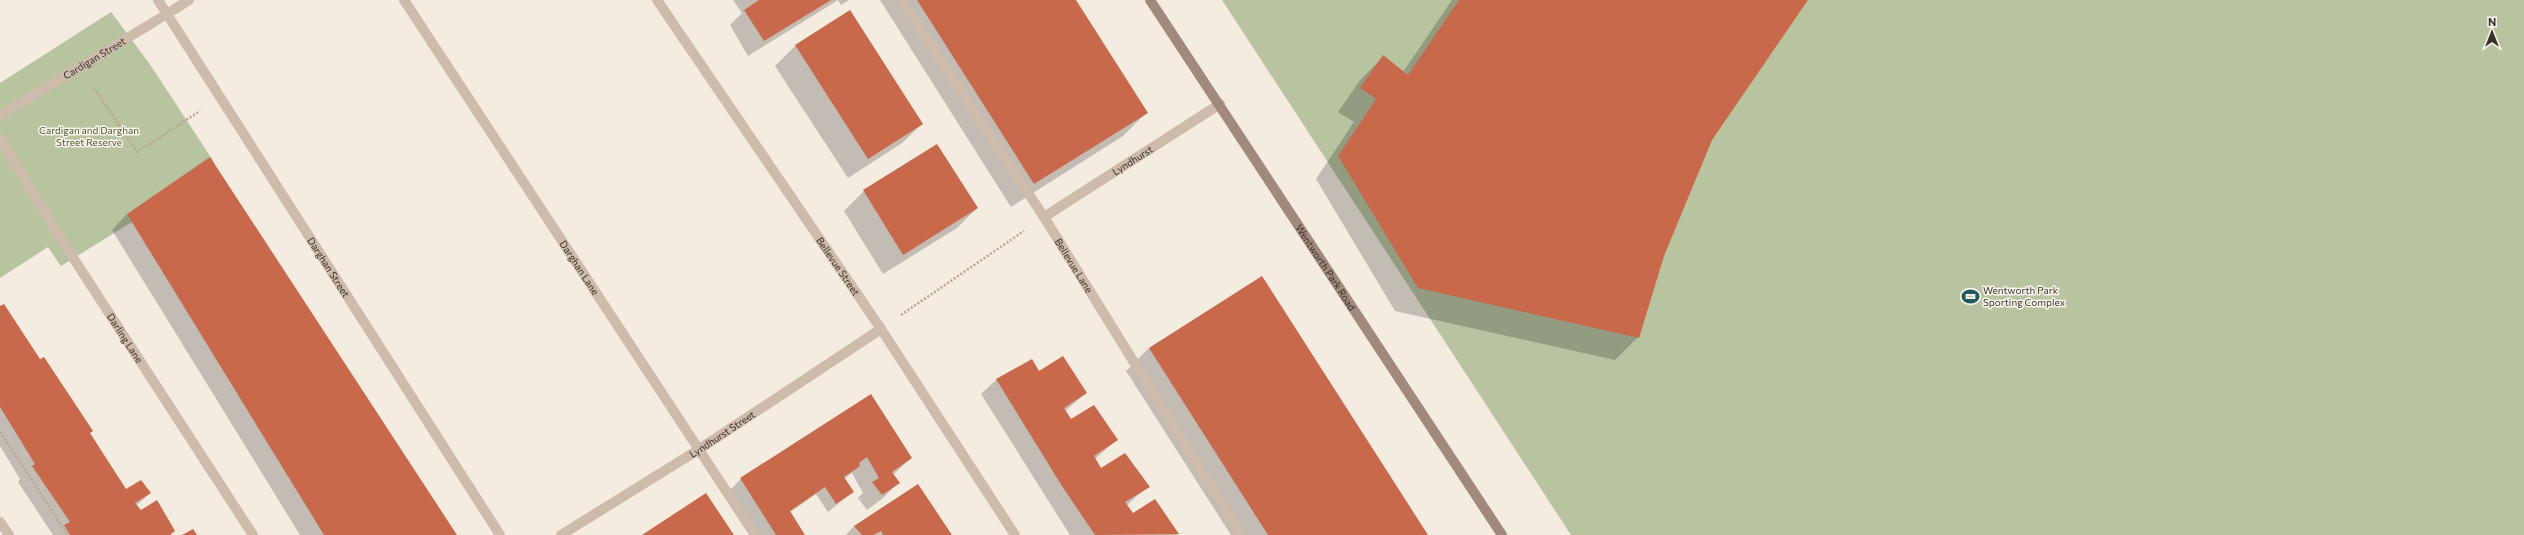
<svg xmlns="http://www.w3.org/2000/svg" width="2524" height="535" font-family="Commissioner,sans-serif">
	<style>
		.green { fill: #b8c4a0 }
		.shadow { fill: #0003 }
		.building { fill: #c8694b }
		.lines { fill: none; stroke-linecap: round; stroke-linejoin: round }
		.path { stroke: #b9a596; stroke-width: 2.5; stroke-dasharray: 2 2; stroke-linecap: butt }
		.lane { stroke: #cdbbac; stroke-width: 10 }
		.street { stroke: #cdbbac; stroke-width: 10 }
		.secondary { stroke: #a18a7d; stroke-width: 10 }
		.labels { text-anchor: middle; stroke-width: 3; stroke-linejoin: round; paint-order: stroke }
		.street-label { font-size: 10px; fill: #3b302b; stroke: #fbf5ee }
		.park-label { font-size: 10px; fill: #4a5a2e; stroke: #fbf5ee }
		.poi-label { font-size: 10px; fill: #3b302b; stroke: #fbf5ee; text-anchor: start }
	</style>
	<rect width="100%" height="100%" fill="#f4ebe1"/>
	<g class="green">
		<path d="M1222,0h1302v535h-953z"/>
		<path d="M111,12l38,51 65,99 -77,50 3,5 -79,49 -13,-19 -48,31v-195z"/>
	</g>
	<g class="shadow">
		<path d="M733,0h116l-8,5 -3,-5 -90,56 -18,-31 12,-12z"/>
		<path d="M880,0h195l71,113 -23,23 -112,71z"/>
		<path d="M1452,0h355l-95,139 -49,117 -25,81 -23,23 -220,-49 -79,-132 38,-57 -16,-10 22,-32 23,-23 20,15z"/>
		<path d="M849,11l73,113 -20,19 -54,35 -73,-112 20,-20z"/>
		<path d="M864,191l113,17 -20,20 -74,46 -39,-63z"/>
		<path d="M127,214l329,321h-156l-188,-305z"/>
		<path d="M1262,277l165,258h-196l-105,-164 23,-23z"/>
		<path d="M0,307l89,126 37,57 24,3 -14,13 34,29h-117l-35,-53 2,-3 -20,-33z"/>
		<path d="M1039,372l47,21 -21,18 6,9 45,20 -21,19 6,10 47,17 -22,20 7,9 45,19 -2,1h-106l-89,-141 16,-15z"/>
		<path d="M834,420l77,38 -18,17 5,8 -15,15 -16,12 -9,-12 5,-5 -11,-20 -8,6 8,13 -24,20 -12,-18 -27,19 15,22h-52l-26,-41 15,-15z"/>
		<path d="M854,526l97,9h-105z"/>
	</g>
	<g class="building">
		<path d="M759,0h72l-67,41 -20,-31z"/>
		<path d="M917,0h159l72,113 -114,71z"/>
		<path d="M1459,0h349l-96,140 -48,116 -25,82 -221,-50 -80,-132 38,-57 -16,-11 23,-33 25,20z"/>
		<path d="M850,10l73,114 -55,35 -73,-114z"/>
		<path d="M937,144l41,64 -75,47 -40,-65z"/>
		<path d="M210,157l247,378h-133l-197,-321z"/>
		<path d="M1262,276l166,259h-160l-119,-187z"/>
		<path d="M4,304l36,55 4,-2 49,74 -3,2 36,56 15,-9 10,13 -16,10 6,7 16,-10 18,31 -5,4h-100l-6,-10 6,-3 -38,-56 3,-2 -35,-57v-101z"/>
		<path d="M1063,356l24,37 -23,15 7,11 23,-14 24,35 -24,16 7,12 24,-15 25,34 -25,15 8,11 22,-14 24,35 -84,1 -33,-49 -66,-107 36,-20 7,12z"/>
		<path d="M871,394l41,64 -20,14 8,11 -18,12 -10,-13 7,-4 -12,-21 -8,6 1,3 -16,11 10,15 -18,12 -11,-17 -35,24 15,24h-29l-36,-57z"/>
		<path d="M918,484l34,51h-69l-2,-4 -8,4h-11l-8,-9z"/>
		<path d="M706,493l28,42h-92z"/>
		<path d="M193,529l4,6h-15z"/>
	</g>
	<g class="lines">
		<g class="path">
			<path d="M94,88l43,64 63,-41"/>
			<path d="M901,315l123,-84"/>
			<path d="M0,432l68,103"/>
		</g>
		<g class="lane">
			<path id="s1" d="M404,0l351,535"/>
			<path id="s2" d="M901,0l143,217 197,318"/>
			<path id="s3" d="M0,115l167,-101"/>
			<path id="s4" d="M0,138l59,98 194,299"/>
		</g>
		<g class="street">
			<path id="s5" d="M158,0l342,535"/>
			<path id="s6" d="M657,0l224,329 134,206"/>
			<path d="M167,14l22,-14"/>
			<path id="s7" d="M1044,217l176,-113"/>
			<path d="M0,522l9,13"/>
			<path id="s8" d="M561,535l137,-85 183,-121"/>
		</g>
		<path class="secondary" id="s9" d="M1150,0l352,535"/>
	</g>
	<defs>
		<symbol id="stadium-bare" viewBox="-9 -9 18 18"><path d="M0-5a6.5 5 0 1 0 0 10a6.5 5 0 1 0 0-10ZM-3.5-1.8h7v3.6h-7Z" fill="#1f5a5e" stroke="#fbf5ee" stroke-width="2.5" paint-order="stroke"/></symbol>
	</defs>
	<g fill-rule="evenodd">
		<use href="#stadium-bare" x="1958" y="284" width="25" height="25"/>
	</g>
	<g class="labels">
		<g class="street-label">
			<text dy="4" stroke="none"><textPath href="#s3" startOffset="110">Cardigan Street</textPath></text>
			<text dy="4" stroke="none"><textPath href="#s7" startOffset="105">Lyndhurst</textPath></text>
			<text dy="4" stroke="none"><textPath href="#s6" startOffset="322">Bellevue Street</textPath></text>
			<text dy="4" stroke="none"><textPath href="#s2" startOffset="317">Bellevue Lane</textPath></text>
			<text dy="4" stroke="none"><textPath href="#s5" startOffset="317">Darghan Street</textPath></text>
			<text dy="4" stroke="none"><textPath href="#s9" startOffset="320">Wentworth Park Road</textPath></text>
			<text dy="4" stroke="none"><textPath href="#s1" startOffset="320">Darghan Lane</textPath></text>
			<text dy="4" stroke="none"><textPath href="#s4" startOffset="236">Darling Lane</textPath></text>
			<text dy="4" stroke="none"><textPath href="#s8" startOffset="190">Lyndhurst Street</textPath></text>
		</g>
		<g class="park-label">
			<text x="89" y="134">Cardigan and Darghan<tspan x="89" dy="12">Street Reserve</tspan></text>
		</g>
		<g class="poi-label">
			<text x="1983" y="294">Wentworth Park<tspan x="1983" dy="12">Sporting Complex</tspan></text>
		</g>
	</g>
	<g transform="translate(2492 32)" stroke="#fbf5ee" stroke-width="3" paint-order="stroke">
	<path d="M0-3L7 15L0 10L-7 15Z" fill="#3b302b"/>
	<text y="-6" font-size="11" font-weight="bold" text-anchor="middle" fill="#3b302b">N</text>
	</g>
</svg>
